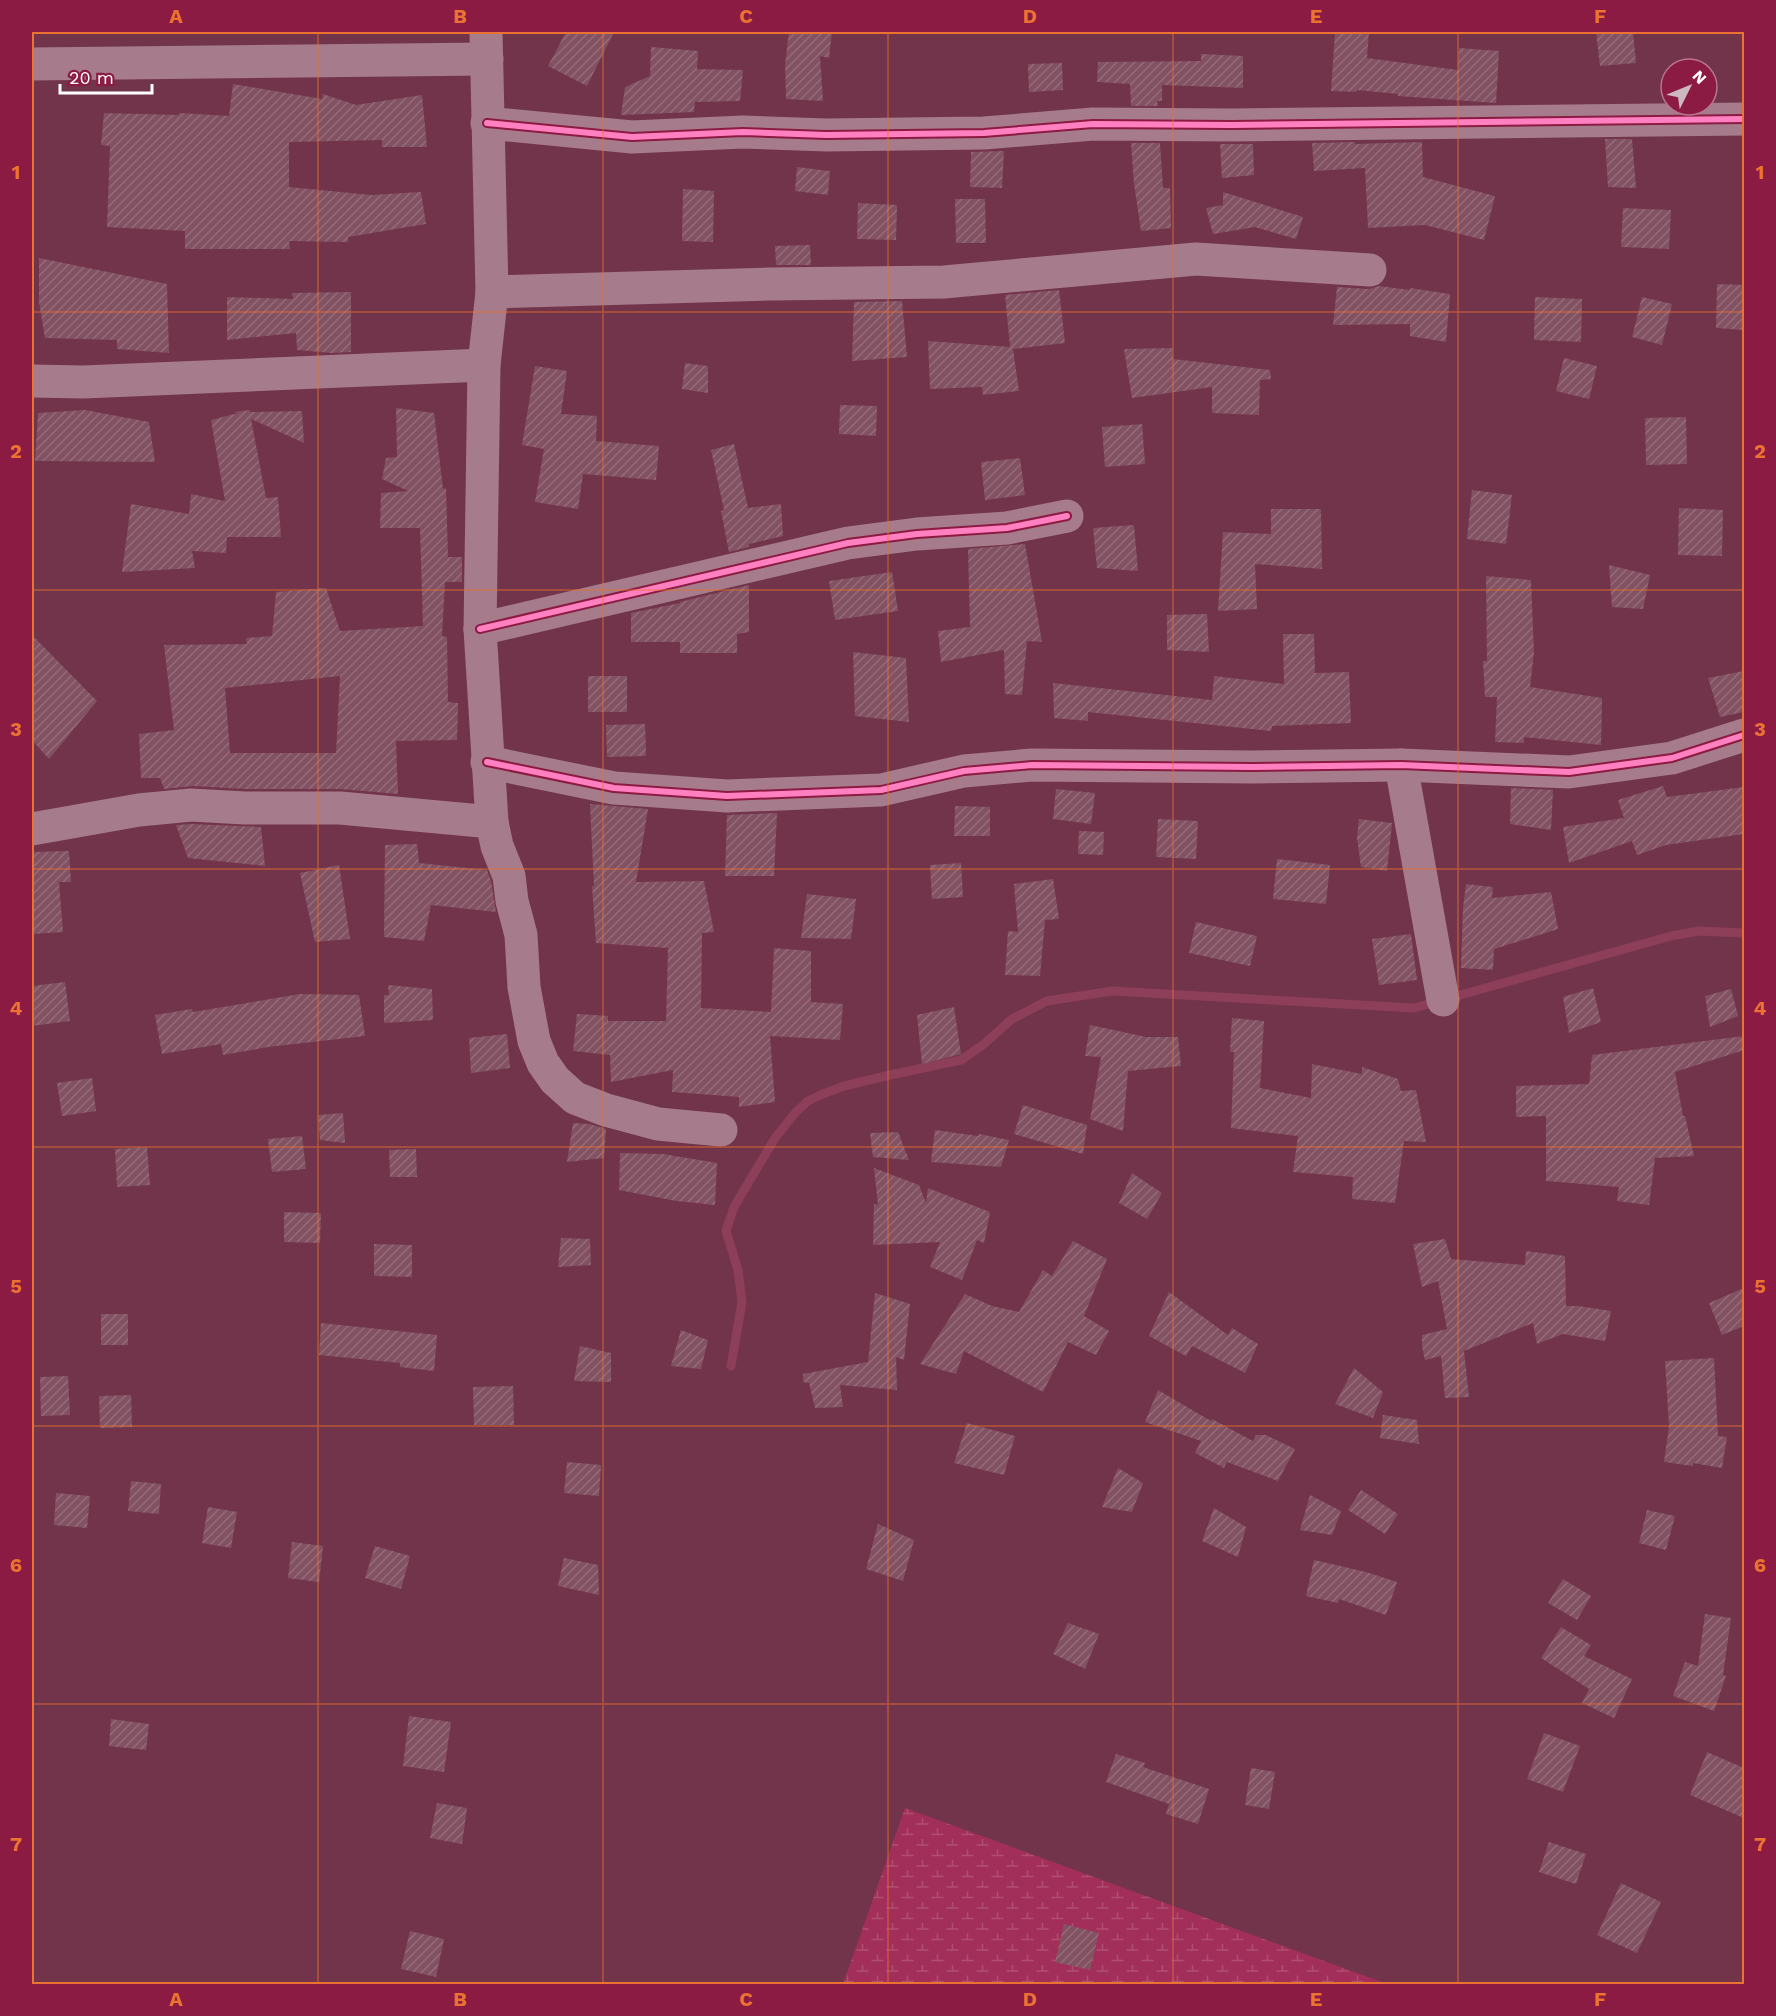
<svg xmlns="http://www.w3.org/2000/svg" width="1776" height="2016" font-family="'Work Sans',sans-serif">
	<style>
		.wetland { fill: url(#wetland-marsh) }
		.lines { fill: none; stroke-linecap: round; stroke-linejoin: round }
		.stream { stroke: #8d3e59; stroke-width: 9 }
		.building { fill: url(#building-hatch); fill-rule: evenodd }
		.minor { stroke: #a67b8b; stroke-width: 33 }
		.cycleway-casing { stroke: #8b1b42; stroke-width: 10 }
		.cycleway { stroke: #ff80c0; stroke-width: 6 }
		.grid { fill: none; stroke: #eb7230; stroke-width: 1.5; stroke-opacity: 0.55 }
		.neatline { fill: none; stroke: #eb7230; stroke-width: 2 }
		.grid-label { font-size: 20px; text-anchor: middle; font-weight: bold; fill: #eb7230 }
	</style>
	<defs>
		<pattern id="wetland-marsh" width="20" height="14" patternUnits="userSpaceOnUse" patternTransform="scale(1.5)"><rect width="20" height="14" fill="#a22f59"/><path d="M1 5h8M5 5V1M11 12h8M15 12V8" fill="none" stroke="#b04e72"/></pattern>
		<pattern id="building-hatch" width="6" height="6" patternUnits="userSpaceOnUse" patternTransform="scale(1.5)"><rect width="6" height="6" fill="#825162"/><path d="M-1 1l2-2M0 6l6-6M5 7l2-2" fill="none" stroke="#956b7a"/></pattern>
	</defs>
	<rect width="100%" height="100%" fill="#72344a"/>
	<path class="wetland" d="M905,1808l482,176h-544z"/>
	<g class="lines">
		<path class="stream" d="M731,1366l11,-64 -4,-32 -12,-39 8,-24 41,-69 21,-26 12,-11 15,-7 21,-8 46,-11 71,-15 23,-16 28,-25 35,-18 65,-10 302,17 257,-72 28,-5 45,2"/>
	</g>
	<g class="building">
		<path d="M566,32h48l-27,54 -39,-20z"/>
		<path d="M789,32h43l-3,26 -9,-2 3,45 -37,-2 -1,-35z"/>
		<path d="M1335,32h34l-2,26 91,12 1,-22 40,3 -3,52 -98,-7v-2l-41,-4 -1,2 -25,-1z"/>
		<path d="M1596,32h37l3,31 -36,3z"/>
		<path d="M651,47l47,4 -1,18 46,1 -3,31 -45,1 -1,10 -73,3 4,-28 25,-11z"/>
		<path d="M1201,54l42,2v32l-81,-3v16h-5l1,5h-27l-1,-22 -33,-2 1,-20 103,-1z"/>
		<path d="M1062,63l1,27 -34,2 -1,-28z"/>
		<path d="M233,84l89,15 1,-5 33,11 66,-10 5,52h-45v-7l-93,2v45l82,8 50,-3 5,32 -78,13v5l-59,-1 1,8h-105v-18l-78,-4 3,-81 -9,-1 3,-32 75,2v-2l50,3z"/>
		<path d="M1605,139h27l4,49 -28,-1z"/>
		<path d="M1355,142v2l67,-2 1,35 72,19 -11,44 -59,-15 -57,3 -3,-60 -51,3 -2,-28z"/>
		<path d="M1131,143h29l3,45h7l1,40 -30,3 -7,-47z"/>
		<path d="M1220,144h33l1,31 -32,3z"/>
		<path d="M1004,151l-2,37 -32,-1 1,-35z"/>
		<path d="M797,167l33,4 -2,24 -33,-4z"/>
		<path d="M683,189l31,2 -1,51 -31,-1z"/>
		<path d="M1223,192l80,25 -7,22 -41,-12 -42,7 -7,-26 17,-3z"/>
		<path d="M955,199h30l1,44h-30z"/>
		<path d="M858,203l39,2 -1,35 -39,-1z"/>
		<path d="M1623,208l48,2 -2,39 -48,-2z"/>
		<path d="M810,245l1,20h-35l-1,-19z"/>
		<path d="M39,258l128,26 2,69 -52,-4v-9l-72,-2 -6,-36z"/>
		<path d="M1717,284l27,1v45l-28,-2z"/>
		<path d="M1379,286l31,4v-2l40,6 -4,48 -36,-6v-12l-77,1 4,-38 32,2z"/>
		<path d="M1059,290l6,53 -52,6 6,42 -36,4 -1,-8 -52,2 -2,-48 82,6 -5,-52z"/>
		<path d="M351,292v60l-20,1 -34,-3 -1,-17 -69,7v-43l66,2 -1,-6z"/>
		<path d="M1535,297l47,2 -1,43 -47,-2z"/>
		<path d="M1642,297l30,7 -10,41 -30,-8z"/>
		<path d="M902,301l5,56 -55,4 2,-59z"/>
		<path d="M1172,348l1,11 97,11 1,9 -11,1 -1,35 -47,-2v-26l-80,11 -8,-49z"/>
		<path d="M1564,358l33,8 -8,33 -33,-8z"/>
		<path d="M685,363l23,3v27l-26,-4z"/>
		<path d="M535,366l32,5 -6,43 36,2 -1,25 63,5 -3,34 -73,-6 -5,35 -43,-7 9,-53 -22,-4z"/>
		<path d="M840,405l37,1 -1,30 -37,-2z"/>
		<path d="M396,408l38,5 9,76 3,-1 2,69h14v25h-17l-3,54 5,1 1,65 10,1 -1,37 -61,1 2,53 -58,-5h-94l-54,-3 -28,3 -4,-11h-19l-2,-44 35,-4 -10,-85 83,-1 -1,-6 26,-2 4,-44 50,-4 14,43 83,-5 -3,-98h-40l1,-35 27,-2 -26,-12 4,-21 11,-1zM340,676l-4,77h-106l-5,-65z"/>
		<path d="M85,410l64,12 6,40 -120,-1 3,-48z"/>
		<path d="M250,410v2l52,-1 2,32 -53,-24 15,79 12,-1 3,40h-54l-1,16 -34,-2 3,17 -73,4 9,-68 58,10 2,-20 34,7 -14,-81 27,-7 -3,-1z"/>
		<path d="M1686,417l1,47 -41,1 -1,-47z"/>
		<path d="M1142,424l3,40 -40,3 -3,-40z"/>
		<path d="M734,444l14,64 33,-4 2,32 -34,8v3l-20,5 -8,-41 3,-1 -13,-60z"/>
		<path d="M1020,458l5,37 -40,5 -4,-38z"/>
		<path d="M1472,490l40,5 -6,49 -39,-5z"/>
		<path d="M1679,508l44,2 -1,46 -44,-1z"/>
		<path d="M1271,509h50l1,60 -67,-5 2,45 -39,2 5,-79 48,2z"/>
		<path d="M1134,525l4,46 -41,-3 -4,-40z"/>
		<path d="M1025,544l17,98 -15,-1 -5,54 -17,-1 -1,-44 -63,12 -3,-31 32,-4 -2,-78z"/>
		<path d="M1609,565l41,10 -7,34 -31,-2z"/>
		<path d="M892,572l6,39 -63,9 -6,-39z"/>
		<path d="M1486,576l45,4 3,73 -4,34 72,11 -1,47 -77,-8v6l-29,-1 2,-45h-12l-2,-36h4z"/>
		<path d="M749,585v47l-12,2v19h-57v-11h-49v-29l49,-10v-1z"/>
		<path d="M1207,614l2,38 -42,-2v-35z"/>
		<path d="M1283,634h31l1,39 34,-1 2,51 -79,3 -1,5 -183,-19v9l-34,-3 -1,-35 159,17 2,-24 70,8z"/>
		<path d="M32,635l65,66 -48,58 -17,-19z"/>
		<path d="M853,652l53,6 3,64 -54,-6z"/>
		<path d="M1744,671v41l-24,5 -12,-39z"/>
		<rect x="588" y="676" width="39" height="36"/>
		<path d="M645,724l1,32 -39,1 -1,-32z"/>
		<path d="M1663,786l4,11 77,-10v47l-78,11 -29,10 -5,-14 -63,22 -6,-36 61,-9 -6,-18z"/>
		<path d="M1511,788l42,2 -2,40 -41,-6z"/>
		<path d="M1056,789l39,4 -4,31 -38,-5z"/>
		<path d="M590,804l58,5 -12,73 68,-1 10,51 -12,1 -1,75 70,4 3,-64 37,3v51l32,2 -3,36 -70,-4 5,66 -36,5v-10l-67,-5 1,-22 -62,12 -1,-27 -37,-4 4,-37 31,2v5h58l2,-73 -72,-5 -4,-57h2z"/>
		<path d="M955,806l35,1v29h-36z"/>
		<path d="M777,813l-3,63h-49l2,-61z"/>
		<path d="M1158,819l40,2 -2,38 -40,-2z"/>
		<path d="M1359,819l33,4 -5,48 -26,-4 -4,-29z"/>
		<path d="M191,824l70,3 4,39 -77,-8 -12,-33z"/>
		<path d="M1079,831l25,1 -1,23 -25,-1z"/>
		<path d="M417,844l2,19 68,7 4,11 5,31 -65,-7 -7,36 -40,-4 1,-92z"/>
		<path d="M69,851l2,31h-12l4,50 -31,2v-33h2l-2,-49z"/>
		<path d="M1277,859l53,6 -4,39 -53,-5z"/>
		<path d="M961,863l2,34 -31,2 -2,-34z"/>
		<path d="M339,865l11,74 -35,3 -15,-69z"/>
		<path d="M1053,879l6,40 -14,1 -5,56 -35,-1 3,-44 10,1 -4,-48z"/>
		<path d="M1466,884l27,3 -1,11 59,-6 7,37 -64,20 -1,21 -32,-2 2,-60z"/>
		<path d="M807,894l49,5 -5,40 -50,-1z"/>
		<path d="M1196,922l61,14 -7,30 -61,-13z"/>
		<path d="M1411,934l6,46 -38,5 -7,-46z"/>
		<path d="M65,982l5,39 -38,5v-40z"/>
		<path d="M388,985l44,4 1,31 -49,3v-28h5z"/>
		<path d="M1593,988l8,34 -32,11 -6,-36z"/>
		<path d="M1731,989l7,27 -28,11 -5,-31z"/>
		<path d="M300,994l59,1 6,41 -97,11 -45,8 -2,-11 -59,10 -7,-39 37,-6 1,3z"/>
		<path d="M954,1007l7,47 -39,10 -5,-49z"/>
		<path d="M1232,1018l32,3 -4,67 51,10 1,-34 50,10v-7l36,12 3,12 15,-1 10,52 -22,-1 -9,62 -43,-4 1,-22 -60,-5 5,-36 -67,-8 3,-76h-4z"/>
		<path d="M1090,1025l56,12h32l3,29 -53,5 -5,60 -33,-12 11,-62 -16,-1z"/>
		<path d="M507,1034l3,34 -39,5 -2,-35z"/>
		<path d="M1744,1036v14l-69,22 8,44h2l9,40 -39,2 -6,47 -32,-4 2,-14 -73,-6v-65l-30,1v-31l73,-2 3,-29z"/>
		<path d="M92,1078l4,33 -34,5 -5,-33z"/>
		<path d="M1023,1105l64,20 -4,29 -69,-20z"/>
		<path d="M343,1113l2,30 -25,-3 -2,-25z"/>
		<path d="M573,1123l17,1 16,5 -2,29 -37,4z"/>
		<path d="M935,1130l43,6 1,-2 30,6 -8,27 -70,-5z"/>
		<path d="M898,1132l11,28 -36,-3 -3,-24z"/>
		<path d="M302,1136l4,33 -34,3 -4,-33z"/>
		<path d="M147,1147l3,38 -33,2 -2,-38z"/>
		<path d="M416,1149l1,28h-27l-1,-27z"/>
		<path d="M620,1153l43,1 54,9 -2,42 -39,-4 -57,-11z"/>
		<path d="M874,1168l45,17 7,18 2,-15 62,24 -6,31 -7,-3 -15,40 -32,-13 10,-25 -67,3 1,-41 4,1z"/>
		<path d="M1132,1173l30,20 -15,26 -28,-16z"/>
		<path d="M284,1212l37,1 -1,30 -36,-1z"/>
		<path d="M561,1238l29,1 1,26 -33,2z"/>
		<path d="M1445,1239l6,20 74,6 1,-14 39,5 1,50h13l32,5 -6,30 -42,-7 -26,10 -4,-21 -69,28 5,46 -24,1 -4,-42 -16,4 -3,-14v-11l25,-6 -9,-48 -16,6 -9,-43z"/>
		<path d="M1073,1241l34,18 -23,57 25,15 -13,24 -28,-13 -25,50 -79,-41 -8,23 -36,-10 45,-70 27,12 27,6 24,-42 9,6z"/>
		<path d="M374,1244l38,1v32l-38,-1z"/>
		<path d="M1744,1288v38l-22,9 -13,-32z"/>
		<path d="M1169,1292l59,43 4,-7 26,16 -13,29 -53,-27 -6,10 -37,-20z"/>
		<path d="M875,1293l35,11 -6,56 -8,-3 1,33 -57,-5 3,22 -28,1 -6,-25 -6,-1v-8l65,-12z"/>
		<rect x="101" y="1314" width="27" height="31"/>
		<path d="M321,1323l116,12 -3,36 -34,-4v-4l-81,-8z"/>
		<path d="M681,1330l27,10 -7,29 -30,-3z"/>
		<path d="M580,1346l31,7v29l-37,-1z"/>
		<path d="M1714,1358l4,78 9,1 -5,31 -29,-5v3l-29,-4 5,-36 -4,-65z"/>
		<path d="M1354,1368l29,24 -10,26 -38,-14z"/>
		<path d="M68,1376l2,39 -29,1 -1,-39z"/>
		<path d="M513,1386l1,39h-40l-1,-38z"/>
		<path d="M1158,1390l53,31 1,-2 41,22 3,-6h10l29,14 -17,32 -51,-19 -3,6 -29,-15 6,-12 -56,-19z"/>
		<path d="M131,1395l1,32 -32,1 -1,-32z"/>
		<path d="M1383,1415l34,5 2,24 -39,-6z"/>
		<path d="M967,1423l48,13 -11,39 -50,-12z"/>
		<path d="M567,1462l34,3 -2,31 -35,-3z"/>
		<path d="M1118,1468l25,15 -11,29 -30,-5z"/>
		<path d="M131,1481l30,3 -2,30 -31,-3z"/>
		<path d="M1361,1490l37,24 -13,20 -37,-24z"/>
		<path d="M56,1493l34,3 -3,32 -33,-3z"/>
		<path d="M1310,1495l31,16 -9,24 -32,-5z"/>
		<path d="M208,1507l29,5 -6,36 -29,-5z"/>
		<path d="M1214,1508l32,19 -8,30 -36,-16z"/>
		<path d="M1647,1510l28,6 -9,34 -27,-7z"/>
		<path d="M878,1524l36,16 -11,41 -37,-12z"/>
		<path d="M292,1542l31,4 -4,36 -31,-4z"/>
		<path d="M375,1546l35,10 -9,33 -36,-11z"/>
		<path d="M564,1558l34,7 1,30 -41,-9z"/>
		<path d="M1314,1560l52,12 31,10 -11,33 -47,-16 -1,4 -32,-7z"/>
		<path d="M1563,1579l28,17 -14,24 -29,-17z"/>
		<path d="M1705,1614l26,4 -8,57 3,1 -12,35 -41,-15 12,-34 13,4z"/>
		<path d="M1068,1623l31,11 -14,35 -32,-15z"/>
		<path d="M1561,1627l30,18 -7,11 48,23 -18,39 -32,-15 7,-14 -48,-31z"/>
		<path d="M409,1716l42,6 -7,50 -41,-6z"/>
		<path d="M111,1719l38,5 -3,26 -37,-4z"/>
		<path d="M1544,1733l36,13 -17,46 -36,-13z"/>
		<path d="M1707,1752l37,16v50l-54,-23z"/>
		<path d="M1116,1754l29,9 -2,4 66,22 -11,35 -32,-10 3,-10 -63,-22z"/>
		<path d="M1251,1768l24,4 -6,37 -24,-4z"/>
		<path d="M437,1803l30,5 -5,36 -32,-6z"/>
		<path d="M1549,1842l37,12 -10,30 -37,-12z"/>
		<path d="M1621,1883l40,19 -24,51 -40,-18z"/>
		<path d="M1064,1924l35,9 -9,37 -35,-8z"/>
		<path d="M410,1931l34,8 -8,38 -35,-8z"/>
	</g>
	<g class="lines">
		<g class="minor">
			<path d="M486,32l6,260 -8,73 -4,264 12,193 5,24 12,30 3,25 9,34 3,52 10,54 9,22 12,17 20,18 31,12 52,14 63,6"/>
			<path d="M32,64l455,-5"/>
			<path d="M487,123l145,14 111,-5 83,3 158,-2 109,-9 139,1 512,-6"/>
			<path d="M492,292l277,-8 175,-2 252,-23 174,11"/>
			<path d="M32,381l51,1 401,-17"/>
			<path d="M480,629l368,-86 69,-9 90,-6 60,-12"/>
			<path d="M487,762l127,26 113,8 154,-6 83,-19 68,-6 221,2 148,-2 168,7 103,-14 72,-23"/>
			<path d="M1401,765l42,235"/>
			<path d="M32,829l107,-19 52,-5 54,3h95l152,14"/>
		</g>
		<defs>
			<g id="cycleway">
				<path d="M487,123l145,14 111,-5 83,3 158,-2 109,-9 139,1 512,-6"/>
				<path d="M480,629l368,-86 69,-9 90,-6 60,-12"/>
				<path d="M487,762l127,26 113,8 154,-6 83,-19 68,-6 221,2 148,-2 168,7 103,-14 72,-23"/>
			</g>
		</defs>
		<use href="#cycleway" class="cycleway-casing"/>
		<use href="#cycleway" class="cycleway"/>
	</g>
	<path class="grid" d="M318,32v1952M603,32v1952M888,32v1952M1173,32v1952M1458,32v1952M32,312h1712M32,590h1712M32,869h1712M32,1147h1712M32,1426h1712M32,1704h1712"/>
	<rect width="1776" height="2016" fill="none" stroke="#8b1b42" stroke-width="66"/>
	<g transform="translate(1689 87) rotate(47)"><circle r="28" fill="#8b1b42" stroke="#b9768e" stroke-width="1.5"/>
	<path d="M0-4.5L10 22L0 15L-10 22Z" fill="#ceb8c0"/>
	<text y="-9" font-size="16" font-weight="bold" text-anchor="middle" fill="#ffffff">N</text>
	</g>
	<path d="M60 84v9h92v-9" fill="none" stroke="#ffffff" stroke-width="3"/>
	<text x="69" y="84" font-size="18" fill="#ffffff" stroke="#8b1b42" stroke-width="4.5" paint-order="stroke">20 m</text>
	<rect x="33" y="33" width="1710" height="1950" class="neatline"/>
	<g class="grid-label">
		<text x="176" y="23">A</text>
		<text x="460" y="23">B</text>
		<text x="746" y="23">C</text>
		<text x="1030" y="23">D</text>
		<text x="1316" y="23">E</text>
		<text x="1600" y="23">F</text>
		<text x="16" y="179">1</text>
		<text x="1760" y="179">1</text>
		<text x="16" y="458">2</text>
		<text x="1760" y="458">2</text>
		<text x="16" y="736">3</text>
		<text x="1760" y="736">3</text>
		<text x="16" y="1015">4</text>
		<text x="1760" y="1015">4</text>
		<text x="16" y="1293">5</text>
		<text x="1760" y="1293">5</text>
		<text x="16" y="1572">6</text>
		<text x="1760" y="1572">6</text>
		<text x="16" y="1851">7</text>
		<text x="1760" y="1851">7</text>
		<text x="176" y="2006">A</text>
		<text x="460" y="2006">B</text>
		<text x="746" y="2006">C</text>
		<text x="1030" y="2006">D</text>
		<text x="1316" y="2006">E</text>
		<text x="1600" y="2006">F</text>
	</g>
</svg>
